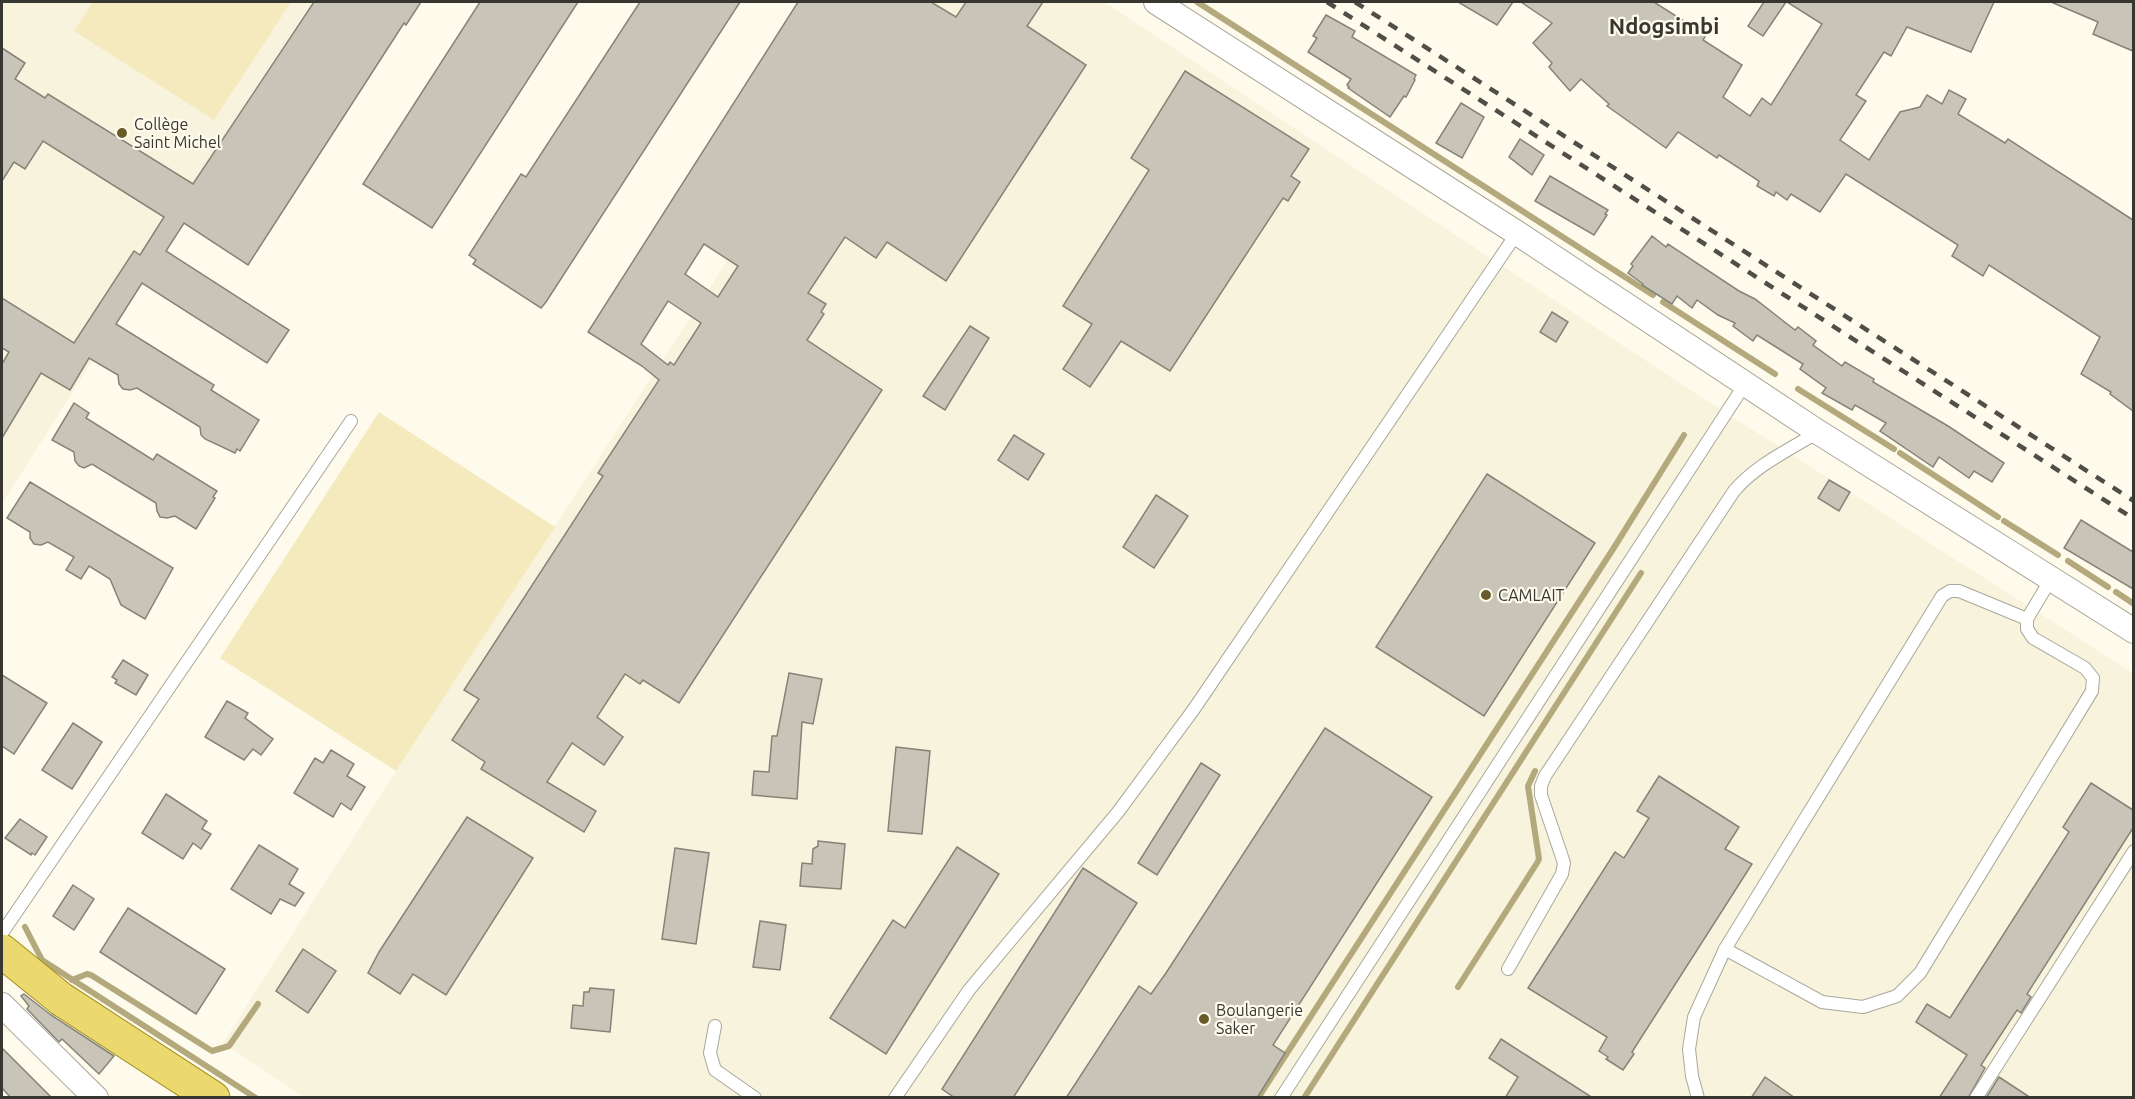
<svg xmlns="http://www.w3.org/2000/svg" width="2135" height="1099" font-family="Ubuntu,sans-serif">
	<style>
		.built { fill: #f7f3dd }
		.green { fill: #f4eabe }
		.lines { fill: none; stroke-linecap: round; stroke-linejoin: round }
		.stream { stroke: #b3a97c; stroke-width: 6 }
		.building { fill: #c8c5b8; stroke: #858377; stroke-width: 1.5; fill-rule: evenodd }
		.lane-casing { stroke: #aaa79a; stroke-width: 14 }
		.street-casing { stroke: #aaa79a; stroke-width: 26 }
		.primary-casing { stroke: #a48f1c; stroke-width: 35 }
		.lane { stroke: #fff; stroke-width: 12 }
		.street { stroke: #fff; stroke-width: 24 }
		.primary { stroke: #ebd970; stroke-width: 33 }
		.rail { stroke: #504e48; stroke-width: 4.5; stroke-dasharray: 10 10; stroke-linecap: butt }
		.poi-dot { fill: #675c29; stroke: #fefbed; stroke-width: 2 }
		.labels { text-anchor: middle; stroke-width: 4.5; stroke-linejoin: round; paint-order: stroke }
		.poi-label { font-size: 16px; fill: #383631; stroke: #fefbed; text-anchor: start }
		.district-label { font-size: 22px; font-weight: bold; fill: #383631; stroke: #fefbed }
	</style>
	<rect width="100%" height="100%" fill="#fefbed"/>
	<g class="built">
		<path d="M2,2h324l-165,257 -8,6 -151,239z"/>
		<path d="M895,2h209l580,384 449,287v424l-1828,1 -82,-55 173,-272z"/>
	</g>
	<g class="green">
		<path d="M93,2h198l-77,118 -140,-89z"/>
		<path d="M379,412l176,115 -159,244 -176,-113z"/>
	</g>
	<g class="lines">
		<g class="stream">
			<path d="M1197,2l456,293"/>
			<path d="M1663,302l112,72"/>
			<path d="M1798,389l96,60"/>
			<path d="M1900,453l98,64"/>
			<path d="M2004,521l54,34"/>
			<path d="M2068,561l40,26"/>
			<path d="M2116,592l18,12"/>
			<path d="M25,927l17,33 214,138"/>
			<path d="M72,980l15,-6 4,1 121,76 17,-5 29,-42"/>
			<path d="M1458,987l79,-124 2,-4 -11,-73 7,-15"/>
			<path d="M1258,1098l357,-552 69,-111"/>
			<path d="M1304,1098l337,-525"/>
		</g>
	</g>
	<g class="building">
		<path d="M314,2h107l-15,23 -2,-2 -156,242 -64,-42 -18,28 123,79 -22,33 -125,-80 -26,41 98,61 -3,5 48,30 -19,31 -3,-2 -2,4 -30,-14 -4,-4 -1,-8 -63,-39 -7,2 -7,-1 -4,-5 -1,-9 -29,-17 -19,32 -29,-17 -39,65v-74l7,-12 -7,-4v-50l72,45 60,-92 6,4 24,-38 -121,-76 -18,28 -11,-7 -12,19v-133l23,15 -10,16 30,19 3,-4 145,90z"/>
		<path d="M480,2h98l-146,226 -69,-44z"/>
		<path d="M640,2h100l-194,300 -5,6 -68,-44 3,-4 -7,-5 52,-81 5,3z"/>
		<path d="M798,2h133l25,15 10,-15h77l-16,24 59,39 -140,216 -59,-39 -11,16 -31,-21 -37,56 18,11 -5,8 3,2 -17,26 75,50 -203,313 -36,-23 -3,4 -15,-10 -28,43 26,20 -19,28 -32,-22 -25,39 49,29 -12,21 -103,-63 4,-7 -33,-22 27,-41 -15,-9 139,-214 -5,-3 61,-93 -17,-14 -54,-34zM704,244l34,22 -20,31 -33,-23zM668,301l33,22 -27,42 -4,-3 -2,3 -27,-21z"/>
		<path d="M1458,2h55l-16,23z"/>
		<path d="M1521,2h133l52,33 -3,5 39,25 -19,32 27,19 12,-18 9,7 51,-81 -35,-22h207l-23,50 -64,-25 -16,29 -7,-4 -28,43 10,6 -26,39 29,20 31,-48 20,-5 7,-12 15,9 7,-14 17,9 -8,15 47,29 3,-4 125,81v191l-23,-17 1,-2 -30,-18 19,-37 -111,-72 -6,11 -31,-20 6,-11 -112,-71 -26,38 -29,-18 -4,6 -11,-8 -2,4 -17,-10 2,-5 -40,-26 -2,3 -39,-26 -12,16 -59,-42 2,-2 -28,-25 -11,12 -21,-24 3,-4 -19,-20 19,-20z"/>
		<path d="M1764,2h22l-23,34 -15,-10z"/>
		<path d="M2051,2h82v49l-40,-17 5,-12z"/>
		<path d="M1326,15l29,16 -3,6 64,38 -2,4 1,1 -9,17 -2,-1 -14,21 -42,-29 1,-1 -2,-2 4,-6 -43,-27 9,-14 -4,-2z"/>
		<path d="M1185,71l124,78 -18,27 9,6 -12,19 -5,-3 -113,173 -49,-30 -31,46 -27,-18 29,-45 -29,-18 86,-136 -18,-12z"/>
		<path d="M1461,103l23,14 -22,41 -26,-15z"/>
		<path d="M1520,139l24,16 -12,20 -23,-18z"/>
		<path d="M1550,176l58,34 -3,4 2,1 -13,20 -59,-34z"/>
		<path d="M1652,236l14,11 2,-3 71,47 16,8 40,31 3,-3 18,14 -3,4 29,21 3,-4 29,17 -1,3 75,44 56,37 -12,19 -18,-11 -5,7 -30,-21 -6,10 -53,-36 6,-8 -31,-18 -3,5 -30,-17 4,-5 -26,-19 3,-5 -46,-29 -4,6 -20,-15 2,-3 -17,-8 -21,-15 -5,8 -15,-12 -5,8 -30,-19 1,-1 -15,-11 5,-7 -2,-2z"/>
		<path d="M1552,312l16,10 -12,20 -16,-10z"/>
		<path d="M970,326l19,12 -44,72 -22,-14z"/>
		<path d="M74,403l15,10 -3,5 67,42 4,-6 60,37 -4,6 2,1 -19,31 -21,-13 -8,2 -7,-1 -3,-6 -1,-8 -64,-39 -8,4 -5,-2 -4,-5 -1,-9 -22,-12z"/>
		<path d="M1014,435l30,19 -16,26 -30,-20z"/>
		<path d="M1487,474l108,69 -111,173 -108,-69z"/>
		<path d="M1829,480l21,12 -11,19 -21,-13z"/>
		<path d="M30,482l143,86 -28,51 -24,-14 -11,-26 -21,-13 -8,13 -15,-9 8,-13 -26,-15 -7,3 -7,-1 -4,-6v-6l-23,-14z"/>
		<path d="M1156,495l32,21 -34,52 -31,-21z"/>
		<path d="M2081,520l52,32v37l-69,-41z"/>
		<path d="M123,660l25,15 -12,20 -21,-12 2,-3 -5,-3z"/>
		<path d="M789,673l33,6 -9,45 -11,-2 -5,77 -45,-4 2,-24 15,1 3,-36h5z"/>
		<path d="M2,675l45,28 -33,51 -12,-8z"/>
		<path d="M227,701l21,12 -3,5 28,21 -12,16 -8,-6 -9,11 -39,-23z"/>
		<path d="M73,723l29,19 -30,47 -30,-19z"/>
		<path d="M1325,728l107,69 -159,248 12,8 -28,45h-191l73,-112 12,8 15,-21z"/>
		<path d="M896,747l34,4 -8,83 -34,-3z"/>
		<path d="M331,750l23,14 -7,12 18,11 -14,23 -10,-7 -8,14 -39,-24 21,-35 8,5z"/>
		<path d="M1201,763l19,12 -63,100 -19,-12z"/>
		<path d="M1659,776l80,51 -14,22 27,15 -120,188 2,2 -11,16 -17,-11 2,-2 -9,-6 8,-14 -79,-49 87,-136 9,6 25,-40 -12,-7z"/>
		<path d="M2091,783l42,27v18l-106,166 4,3 -10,16 -4,-3 -36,55 4,3 -17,30h-29l28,-43 -51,-33 11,-18 23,14 119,-186 -6,-5z"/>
		<path d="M166,794l41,27 -5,8 9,5 -10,15 -8,-6 -10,16 -41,-26z"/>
		<path d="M467,817l66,41 -87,137 -33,-21 -13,20 -32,-21 11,-21z"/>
		<path d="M20,819l27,18 -12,18 -3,-2 -1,2 -26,-17z"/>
		<path d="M818,841l27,3 -4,45 -41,-3 2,-23 10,1 1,-15 5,-3z"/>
		<path d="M259,845l39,24 -9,15 15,9 -9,13 -15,-7 -9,15 -40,-25z"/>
		<path d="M957,847l42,27 -113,180 -56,-36 63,-98 12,8z"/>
		<path d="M675,848l34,5 -13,91 -34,-5z"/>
		<path d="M1083,868l54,35 -124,195h-58l-13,-9z"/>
		<path d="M73,885l21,14 -20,31 -21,-14z"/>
		<path d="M128,908l97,61 -29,45 -96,-62z"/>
		<path d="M760,921l26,4 -6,45 -27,-3z"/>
		<path d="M303,949l33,22 -28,42 -32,-22z"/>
		<path d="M590,988l24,2 -4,42 -39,-4 2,-23 10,1 1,-14h5z"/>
		<path d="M24,994l27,21 63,41 -15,18 -37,-35 -3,3 -32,-33 2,-3 -8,-10z"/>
		<path d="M1501,1039l92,59h-88l13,-21 -29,-19z"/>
		<path d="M2,1048l50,50h-41l-9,-10z"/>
		<path d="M1765,1077l30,21h-44z"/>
		<path d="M1999,1077l32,21h-45z"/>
	</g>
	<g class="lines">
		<defs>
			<g id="lane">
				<path d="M2,933l349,-512"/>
				<path d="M1725,949l97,53 41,5 34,-11 23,-23 172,-282 1,-13 -8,-10 -52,-30 -6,-9v-10l24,-40"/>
				<path d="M1508,969l54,-95 2,-11 -23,-68v-9l4,-10 189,-285c22,-26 55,-41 84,-59"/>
				<path d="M715,1026l-5,27 5,17 40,28"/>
				<path d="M895,1098l74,-108 149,-178 76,-103 323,-476"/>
				<path d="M1281,1098l464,-714"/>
				<path d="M1698,1098l-6,-22 -3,-27 5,-32 31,-68 217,-353 8,-5h9l68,28"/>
				<path d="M1976,1098l158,-247"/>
			</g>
			<g id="street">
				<path d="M1156,2l361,231 301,199 316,199"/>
				<path d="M2,1005l94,93"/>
			</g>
			<path id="primary" d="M2,951l59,48 152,99"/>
		</defs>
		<use href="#lane" class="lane-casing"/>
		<use href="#street" class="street-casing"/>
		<use href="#primary" class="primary-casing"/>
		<use href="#lane" class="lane"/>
		<use href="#street" class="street"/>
		<use href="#primary" class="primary"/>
		<g class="rail">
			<path d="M1327,2l807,517"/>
			<path d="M1355,2l779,499"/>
		</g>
	</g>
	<g class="poi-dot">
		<circle cx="122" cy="133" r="6"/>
		<circle cx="1486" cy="595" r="6"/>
		<circle cx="1204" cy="1019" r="6"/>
	</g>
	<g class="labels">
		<g class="poi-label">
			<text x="134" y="130">Collège<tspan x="134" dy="18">Saint Michel</tspan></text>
			<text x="1498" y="601">CAMLAIT</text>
			<text x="1216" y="1016">Boulangerie<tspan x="1216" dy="18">Saker</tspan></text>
		</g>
		<g class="district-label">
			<text x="1664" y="34">Ndogsimbi</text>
		</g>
	</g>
	<rect width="2135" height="1099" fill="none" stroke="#383631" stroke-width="6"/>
</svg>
